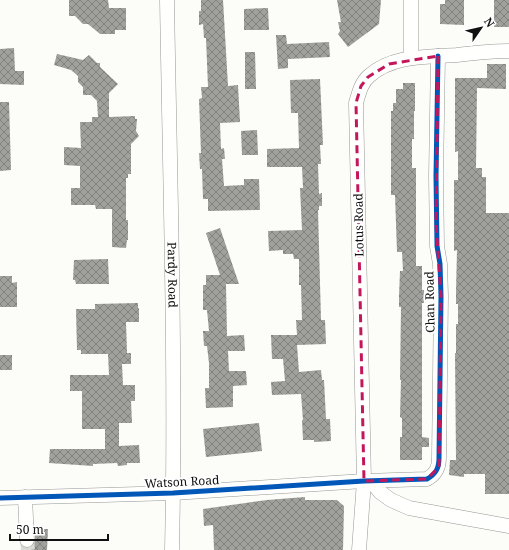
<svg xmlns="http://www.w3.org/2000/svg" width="509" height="550" font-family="'Noto Serif',serif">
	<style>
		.building { fill: url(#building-cross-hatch) }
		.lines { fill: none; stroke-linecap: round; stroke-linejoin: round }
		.minor-tunnel { stroke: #d9d9d5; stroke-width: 14; stroke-dasharray: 14 7; stroke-linecap: butt }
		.minor-casing { stroke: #979795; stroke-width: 15 }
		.minor { stroke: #fffffe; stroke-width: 14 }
		.cycleway-casing { stroke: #fff; stroke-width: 8 }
		.cycleway { stroke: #0057b8; stroke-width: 5 }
		.marked { fill: none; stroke: #c2185b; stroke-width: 3; stroke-dasharray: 8 5; stroke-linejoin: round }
		.labels { text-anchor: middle; stroke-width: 4; stroke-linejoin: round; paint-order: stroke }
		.street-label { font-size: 12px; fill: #111; stroke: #fff }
	</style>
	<defs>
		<pattern id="building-cross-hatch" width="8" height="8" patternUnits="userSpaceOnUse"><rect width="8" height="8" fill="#a0a09d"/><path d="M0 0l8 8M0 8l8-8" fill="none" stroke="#81817f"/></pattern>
	</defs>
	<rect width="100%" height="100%" fill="#fcfcf8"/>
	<g class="building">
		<path d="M69,0h39l1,8h17v22h-11v4h-15l-12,-10h-5l-8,-8h-6z"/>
		<path d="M201,0h22l5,86 10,-1 2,37 -20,1 1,26 3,-1 1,11h-3l2,27 20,-1v-6h15l1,31 -52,1v-12h-5l-1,-30h-2l-1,-16h2l-2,-54 3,-1 -1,-11h7l-2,-49h-2l-1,-14 -4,1v-14h2z"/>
		<path d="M337,0h44l-2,24 -31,23 -10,-13 2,-3 -2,-9h3z"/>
		<path d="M445,0h19v25l-24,-1v-20h5z"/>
		<rect x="494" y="0" width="15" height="27"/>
		<path d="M268,8l1,22h-25v-21z"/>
		<path d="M276,35h10l1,9 42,-2 1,15 -42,2v9l-10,1z"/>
		<path d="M14,48l1,23h9v14l-24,-1v-35z"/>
		<path d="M245,52h10l1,37h-11z"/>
		<path d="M57,54l26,6 6,-5 8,8h3v4l18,17 -9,9v24l26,-1v3h2l-1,12 3,5 -8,8v30h-3v4h-2v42h2v20h-1l-1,8 -14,-1v-38h-16l-1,-4h-24v-17h9v-22l-16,-1v-18l17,1 -1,-26h12v-5h6l-1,-16 -6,-6h-8v-8l-5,-5v-6l-7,-6 -17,-5z"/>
		<path d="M487,64h19v25l-29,-1 -1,80h6v9h4v36h23v281h-24v-20h-21v3l-15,-2 1,-15h6l-1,-107h1v-29h2v-20h-2v-12l1,-42 -3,1v-71h4v-29l-3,1v-74h32z"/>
		<path d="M320,79l3,66h-3l1,19h-3l1,30 3,-1v13h-3v4h-1l3,110h4l1,24 -29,1 2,27 22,-2 1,10h2l2,39h4l1,22 -17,1v-2h-11l-1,-20h1l-2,-26 -29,1 -1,-13 14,-1 -2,-22h-11l-1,-24h26l-1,-15h6l-1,-35h-2v-26h-5l-1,-5h-10v-4l-14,1 -1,-20 34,-1 -2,-42h3l-1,-21h-35v-18l32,-1 -1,-35h-7l-1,-33z"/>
		<path d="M403,83h12v28h-1v28h-2v29h4v98h6v24h2v13h-2v134l7,1v9h-7v13h-22v-23h2v-19l-2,-1 1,-37h-1l1,-73h-2v-11l1,-25h3l-1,-19h-5l-2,-57h-4v-84h2v-8h3v-14h7z"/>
		<path d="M0,102h9l2,68 -11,1z"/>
		<path d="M257,130l1,25h-16l-1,-24z"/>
		<path d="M220,228l19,56h-13l1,52 17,-1 1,16h-17l1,20h17l1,14 -14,1v21l-27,1 -1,-20h4v-25l-2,-17h-3l-1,-15h6l-2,-21h-4v-25h3v-10h14l-14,-42z"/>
		<path d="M108,259l1,25h-33l-1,-4h-2l1,-20z"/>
		<path d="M0,276h12v7l5,-1v25h-17z"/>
		<path d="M138,303v5h1v14h-13l1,31h4v11h-9l1,21h12v16h-4l1,22h-13v23l20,-1 1,18h-13v2l-9,1 -1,-3 -24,1v2l-44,-3 1,-14h55v-20h-23v-38h-12v-16h39l-1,-21h-27v-4h-4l-1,-41h19v-5z"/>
		<rect x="0" y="355" width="12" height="15"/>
		<path d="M259,423l3,28 -56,6 -3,-28z"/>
		<path d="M305,497v3h32l7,6 -1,44h-129l-1,-25 -9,1 -1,-17 64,-9z"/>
		<path d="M35,529h13l-1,21h-16v-3l3,-3 1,-4z"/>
	</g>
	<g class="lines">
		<path class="minor-tunnel" d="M27,540l1,10"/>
		<defs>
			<g id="minor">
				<path id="s1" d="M167,0c3,183 9,367 5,550"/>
				<path d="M411,0v58"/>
				<path d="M371,481l9,11 11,8 18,8 100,18"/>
				<path d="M25,497l2,43"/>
				<path d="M0,498l173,-5 191,-12 63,-2c9,-5 12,-11 12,-21l2,-162 -1,-32 -3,-18 -1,-70 2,-120"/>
				<path d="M359,550l5,-69 -8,-378c3,-10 5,-20 13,-27 23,-21 58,-19 88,-21 17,-2 35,-4 52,-4"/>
			</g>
		</defs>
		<use href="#minor" class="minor-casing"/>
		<use href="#minor" class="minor"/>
		<defs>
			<path id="cycleway" d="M0,498l173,-5 191,-12 63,-2c9,-5 12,-11 12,-21l2,-162 -1,-32 -3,-18 -1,-70 2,-120"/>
		</defs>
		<use href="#cycleway" class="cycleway-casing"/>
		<use href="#cycleway" class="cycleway"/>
	</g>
	<path class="marked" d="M438,56l-2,168 5,72 -2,171 -12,12 -63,2 -8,-378 5,-17 7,-9 21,-13z"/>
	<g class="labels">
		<g class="street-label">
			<text transform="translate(359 225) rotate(-91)" y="4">Lotus Road</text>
			<text dy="4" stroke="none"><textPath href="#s1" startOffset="275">Pardy Road</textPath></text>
			<text transform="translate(430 302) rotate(-91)" y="4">Chan Road</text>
			<text transform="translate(182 482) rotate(-3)" y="4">Watson Road</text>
		</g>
	</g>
	<g transform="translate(481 28) rotate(56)" stroke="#ffffff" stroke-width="3" paint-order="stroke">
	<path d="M0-3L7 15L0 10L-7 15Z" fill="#111111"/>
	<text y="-6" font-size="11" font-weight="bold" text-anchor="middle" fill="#111111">N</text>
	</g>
	<path d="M10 534v6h98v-6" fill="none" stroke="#111111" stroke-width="2"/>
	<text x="16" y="534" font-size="12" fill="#111111" stroke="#ffffff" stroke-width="3" paint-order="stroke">50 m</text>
</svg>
